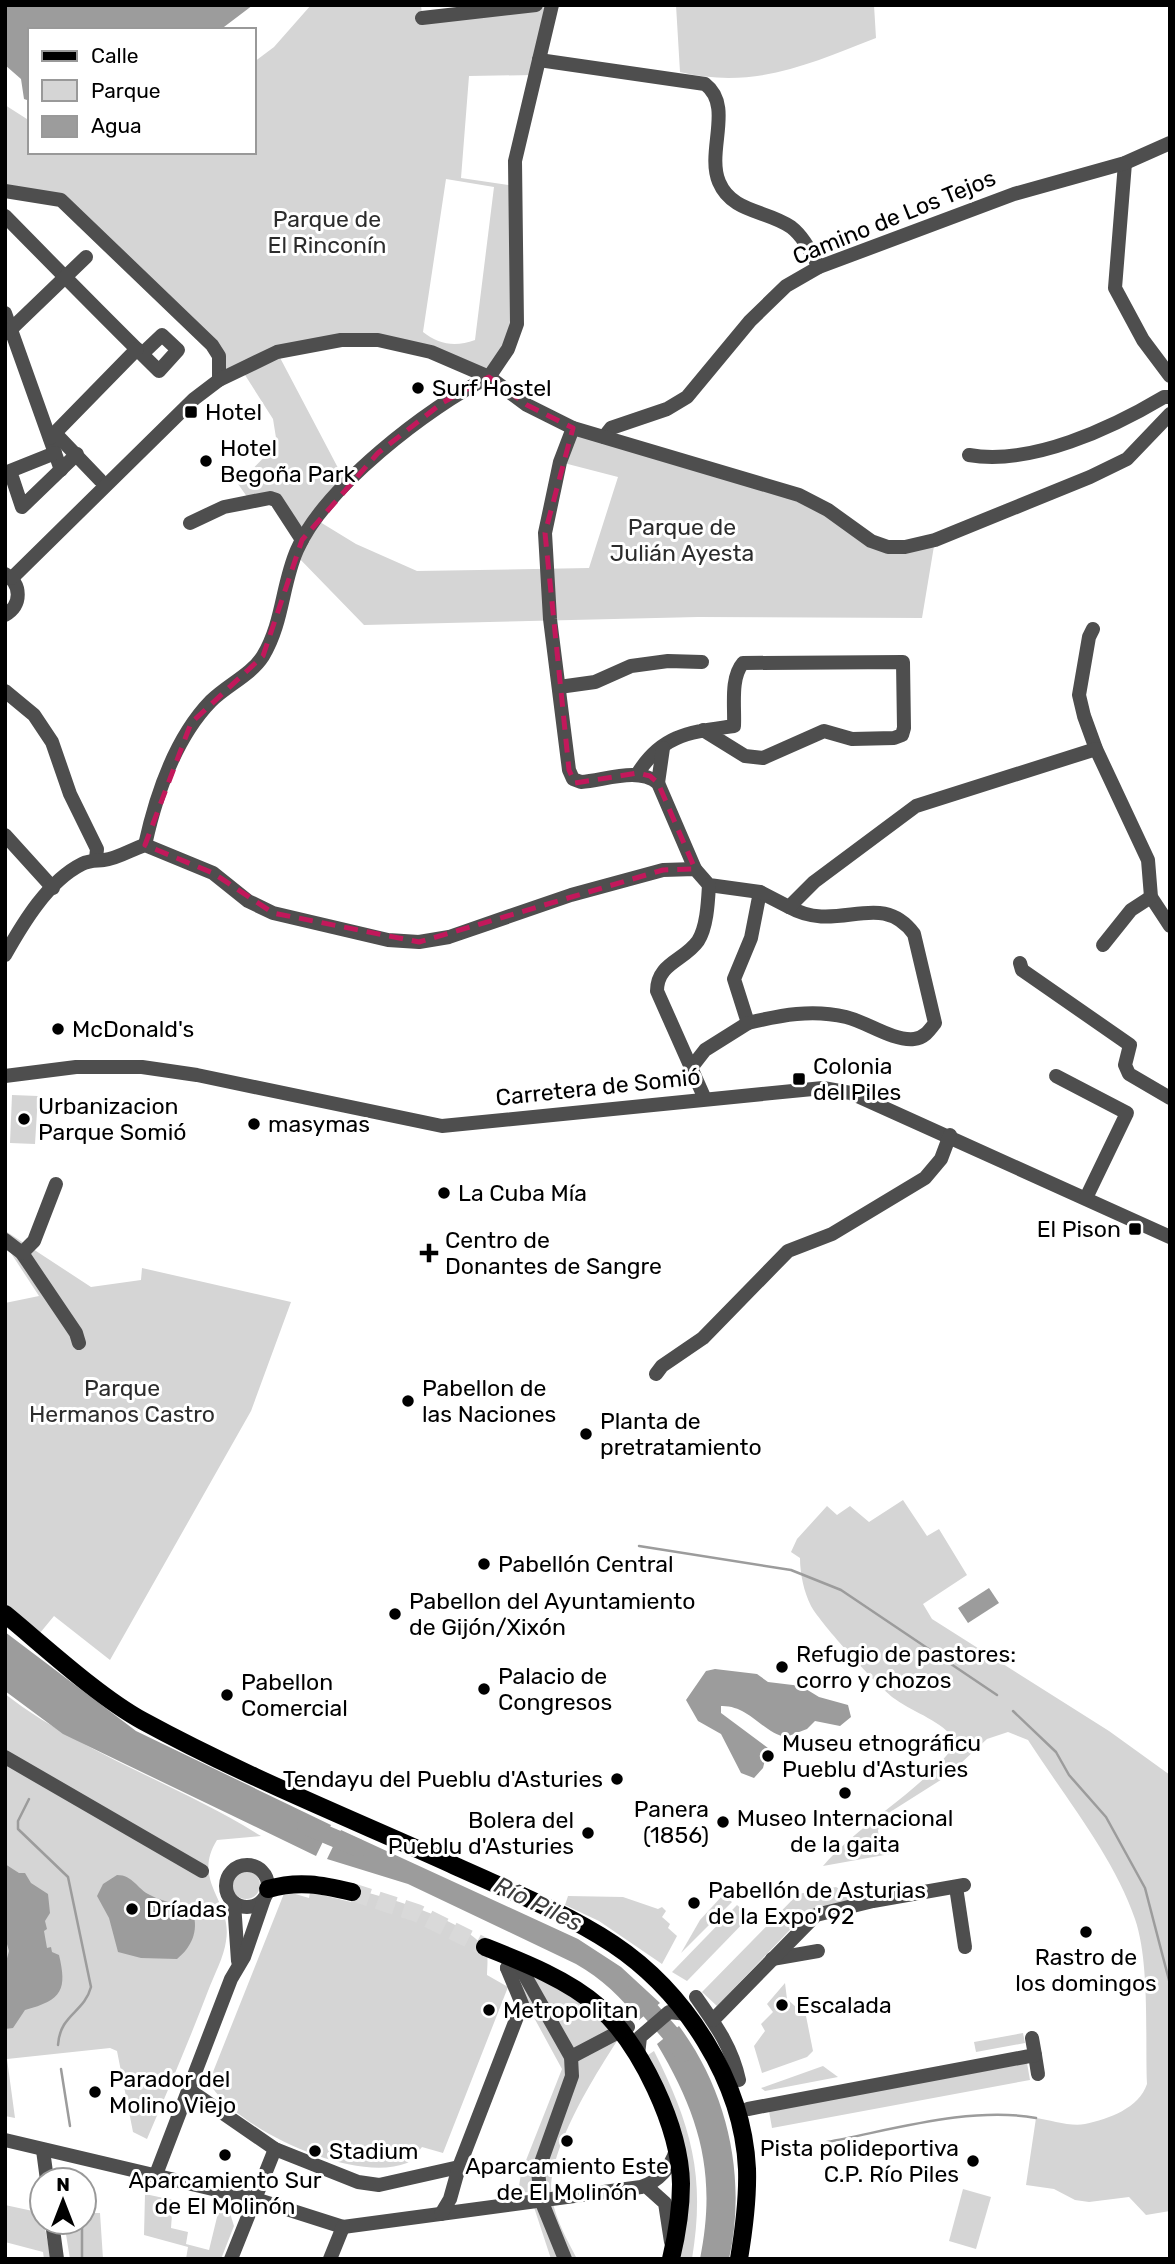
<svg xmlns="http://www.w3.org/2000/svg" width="1175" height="2264" font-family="Rubik,sans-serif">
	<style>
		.green { fill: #d5d5d5; fill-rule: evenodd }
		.water { fill: #9c9c9c }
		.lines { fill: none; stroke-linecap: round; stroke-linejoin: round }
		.stream { stroke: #9c9c9c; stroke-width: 2.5 }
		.river { stroke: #9c9c9c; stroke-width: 18 }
		.major-tunnel { stroke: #d9d9d9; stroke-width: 18; stroke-dasharray: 18 9; stroke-linecap: butt }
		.minor { stroke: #4e4e4e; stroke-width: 14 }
		.major { stroke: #000; stroke-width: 18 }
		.marked { fill: none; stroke: #c2185b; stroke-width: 5; stroke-dasharray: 14 9; stroke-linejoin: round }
		.poi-dot { fill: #000; stroke: #fff; stroke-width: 2.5 }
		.labels { text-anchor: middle; stroke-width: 6; stroke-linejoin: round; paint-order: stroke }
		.street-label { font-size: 23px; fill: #000; stroke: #fff }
		.park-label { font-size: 23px; fill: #2c2c2c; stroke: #fff }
		.poi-label { font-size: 23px; fill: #000; stroke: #fff; text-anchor: start }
		.water-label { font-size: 24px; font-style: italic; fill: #3d3d3d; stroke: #fff }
	</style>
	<rect width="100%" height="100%" fill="#fff"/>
	<g class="green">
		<path d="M311,5h110l1,10 130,-10 -18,70 -65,1 -8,102 54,8 2,138 -28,53 -111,-37 -101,12 70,133 -27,37 36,22 61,27 172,-3 29,-91 -58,-15 13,-34 226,67 72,46 64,-1 -13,78 -224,-1 -334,8 -69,-71 6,-15 -25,-39 -26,1 -12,-17 39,-40 -4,-25 -28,-44 -26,5v-24l-158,-156 -56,-9v-86l25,16v31h224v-90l20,-15zM446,179l48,8 -19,153c-19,7 -36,5 -52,-8z"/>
		<path d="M676,5h198l2,33c-67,26 -122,52 -196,34z"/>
		<path d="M12,1095l26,1 -3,48 -25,-1z"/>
		<path d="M7,1232l84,55 50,-7 1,-12 149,34 -40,109 -141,249 -56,-44 -19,23 -30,-25v-311l34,-7 -34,-52z"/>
		<path d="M903,1500l24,36 12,-7 28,46 -44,29 9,15 177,112 61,44v436l-24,4 -17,-18 -40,5 -14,-2 -21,-11 -28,-4 10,-67c14,2 35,9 49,6 24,-5 54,-16 62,-40 -2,-47 3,-121 -12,-165 -21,-62 -71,-123 -107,-179l-20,-8 -21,7 -40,37 -60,38 -9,16 1,10 11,14 -67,12c40,-46 99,-74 134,-124 -16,-22 -41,-28 -62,-43 -17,-12 -74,-75 -84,-93 -7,-14 -11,-32 -11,-48l-9,-6 6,-13 30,-33 10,9 13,-9 19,16z"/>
		<path d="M5,1694c78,60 173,90 256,142l-44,4c-26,42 16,61 9,101 -2,16 -12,34 -18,50 -19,50 -40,99 -61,148l-14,-7 -16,-81 -7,-3 -103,11 8,59 -10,-2z"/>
		<circle cx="246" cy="1885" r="14"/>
		<path d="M836,1887l22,13 -49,10 -92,96 -15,-14 96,-98z"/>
		<path d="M354,1890c30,5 116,32 131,59 4,6 2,18 2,26l21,12 -65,166 -21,-6c-5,6 -9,13 -15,16 -52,21 -166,-32 -195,-76l1,-15 72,-181 24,7 1,-6 41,10z"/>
		<path d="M723,1895l9,7 -51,51 19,-33z"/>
		<path d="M568,1896l55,1 35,12 4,-2 4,4 -4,6 8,7 -2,4 9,8 -15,28 -63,-43 -34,-16z"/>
		<path d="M737,1905l13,11 -63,65 -15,-9z"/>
		<path d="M507,1968l64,20 48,50c-24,37 -75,117 -67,161 4,21 15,41 25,60h-26l-22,-67 -11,1 3,-20 41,-104z"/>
		<path d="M785,1983l2,16 19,17 7,35 -6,6 -45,16 -8,-27 11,-15 -4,-7 12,-12 -6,-8z"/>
		<path d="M1023,2033l2,10 -49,9 -2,-10z"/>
		<path d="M654,2051c37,74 52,125 38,208h-17l13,-78 -43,-124z"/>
		<path d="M1027,2063l3,17 -258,48 -3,-17z"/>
		<path d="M823,2066l15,11 -73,14 -4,-3z"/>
		<path d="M963,2189l28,8 -15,52 -27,-8z"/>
		<path d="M145,2194l28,6 -2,28 17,4 -2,12 23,6 10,-41 11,4 4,13 -13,33h-35l2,-12 -44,-12z"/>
		<path d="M5,2205l37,8 9,46h-7l-1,-7 -38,-10z"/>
		<path d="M84,2213h16l3,46h-33l-6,-37h20z"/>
	</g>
	<g class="water">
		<path d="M5,5h248l-33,25h-190v71l-6,-2 -3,-20 -16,-14z"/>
		<path d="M989,1588l10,15 -31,20 -10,-15z"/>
		<path d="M5,1632l131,99 195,94 -15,31 -253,-122 -58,-43z"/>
		<path d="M715,1669l42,5 11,8 33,4 18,11 29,8 3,12 -11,9 -25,-5 -8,8 -21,8c-23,-4 -37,-32 -65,-31v7l47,35 -5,20 -9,10 -13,-5 -20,-39 -23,-13 -12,-21 20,-29z"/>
		<path d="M341,1830l237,109 43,28 39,36 -21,17c-18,-23 -37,-41 -63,-56l-168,-80 -81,-25z"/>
		<path d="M5,1864l14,9h6l6,10 17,11 2,19 -5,8 2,8 -3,2 3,17 4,-1 1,5 7,3c8,34 4,45 -34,55l-12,18 -8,1v-63l4,-15 -4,-14z"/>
		<path d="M117,1875c16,0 20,14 33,20 15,8 29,8 43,18 6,18 -2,35 -16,46l-36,-1 -23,-6 -9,-34 -12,-22 6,-12z"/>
		<path d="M679,2026c49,66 68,152 50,233h-29c17,-84 0,-143 -43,-215z"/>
	</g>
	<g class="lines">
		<g class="stream">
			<path d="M639,1546l152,24 50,20 156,105"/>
			<path d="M1013,1711l43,41 13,23 37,42 39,71 25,96"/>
			<path d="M29,1799l-11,22v8l50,48 23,110c-7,26 -31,27 -33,58"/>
			<path d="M61,2069l9,57"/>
			<path d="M827,2142c65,-12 144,-36 209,-24"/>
			<path d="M82,2177v3"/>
			<path d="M82,2222v37"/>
		</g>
		<g class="river">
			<path d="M306,1826l52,22"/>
			<path d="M635,1993l35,40 13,20"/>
		</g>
		<path class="major-tunnel" d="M352,1892l65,21 68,34"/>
		<g class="minor">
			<path d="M422,18l114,-13"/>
			<path d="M539,60l166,24c29,22 1,67 14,98 13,31 48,28 72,45 13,10 20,26 28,40"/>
			<path d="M1125,163l-10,125 28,52 27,36"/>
			<path d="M5,191l56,9 151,145 7,11v24"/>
			<path d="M5,216c51,52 102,104 154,155l19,-21 -16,-15 -20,19"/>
			<path d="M5,313l56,157"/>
			<path d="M7,333l79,-76"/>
			<path d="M489,377l19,-28 9,-25 -2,-163 37,-156"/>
			<path d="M573,428l-13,34 -15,71 5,86 19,151 4,9 8,3c25,-2 57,-15 77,1l37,86"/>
			<path d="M55,433l45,47"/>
			<path d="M604,437l7,-9 56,-19 20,-12 63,-76 36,-35 33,-19 195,-73 111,-31 45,-20"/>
			<path d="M50,438l87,-89"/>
			<path d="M55,453l-45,18 12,36 55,-53"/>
			<path d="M969,455c62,11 143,-27 195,-58h6"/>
			<path d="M190,523l34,-16 46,-9 6,2 26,40"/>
			<path d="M5,574c17,10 17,31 0,41"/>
			<path d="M12,578l182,-179 25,-19 58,-28 64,-12h37l53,12 58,25 38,28 46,23 226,67 29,15 43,31 17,6h17l30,-7 155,-63 37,-18 43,-45"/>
			<path d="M1093,629l-4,8 -10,58 5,21 12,33 52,111 3,37 19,29"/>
			<path d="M559,687l36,-5 36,-16 37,-5 34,1"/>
			<path d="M5,691l29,24 18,27 18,52 27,55 -1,10"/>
			<path d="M638,773c25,-40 55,-41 96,-47 1,-19 -4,-48 9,-63l160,-1 1,66 -2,7 -8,3 -42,1 -28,-8 -61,27 -18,-2 -42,-26"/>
			<path d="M658,783l5,-35"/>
			<path d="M5,835l48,53"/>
			<path d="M145,845c11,-50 30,-107 66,-144 16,-16 40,-26 52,-45 20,-33 19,-72 34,-106 27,-62 131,-143 192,-173"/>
			<path d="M760,892l-9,46 -17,41 14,44c33,-8 64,-14 98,-6 21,5 46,24 68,22 10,-1 15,-8 21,-16l-21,-89c-34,-46 -76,1 -125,-27"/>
			<path d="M1103,945l28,-35 20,-13"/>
			<path d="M5,955c18,-32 43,-74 77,-91 8,-4 14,-3 22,-4 13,-1 28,-11 41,-15l68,28 35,28 25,12 115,27 31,2 30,-5 122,-42 92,-25 32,-1 14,16 51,7 29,15 25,-25 102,-76 180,-57"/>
			<path d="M1020,963l2,7 108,75 -5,20 4,9 41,24"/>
			<path d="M691,1068l14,-18 43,-27"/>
			<path d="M5,1076l71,-9h66l55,8 245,51 381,-38 28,5 319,144"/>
			<path d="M1056,1076l71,37 -41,85"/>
			<path d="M705,1099l-48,-108c0,-28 27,-30 41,-50 9,-14 10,-39 11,-56"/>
			<path d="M5,1240l17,13 54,80 3,10"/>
			<path d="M22,1253l12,-12 22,-57"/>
			<path d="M656,1374l6,-8 41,-28 85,-87 44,-17 93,-56 16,-19 9,-24"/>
			<path d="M5,1757l197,114"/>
			<circle cx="247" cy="1886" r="21"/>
			<path d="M956,1887l9,60"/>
			<path d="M234,1903l4,58"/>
			<path d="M772,1959l46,-8"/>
			<path d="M507,1968l17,6 47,83 1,19 -34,95 3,29 24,59"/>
			<path d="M696,1997c19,27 36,50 43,83"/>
			<path d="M713,2020l103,-105 57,-14 91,-16"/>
			<path d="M638,2055l2,-18 29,-25 18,2"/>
			<path d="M1035,2055l3,19"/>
			<path d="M571,2057l57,-30"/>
			<path d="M188,2089l87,60 83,33 21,3 80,-18"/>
			<path d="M748,2109l287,-54 -3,-17"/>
			<path d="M5,2140l250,59 88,28 298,-40c17,-5 30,-20 35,-37"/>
			<path d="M43,2150l4,30"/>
			<path d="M155,2177l76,-198 13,-22 20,-58"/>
			<path d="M646,2186l19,17 6,39"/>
			<path d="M441,2214l9,-15 9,-32 63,-163 -15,-36 2,-3"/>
			<path d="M52,2222l5,37"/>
			<path d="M231,2259l44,-110"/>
			<path d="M330,2259l13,-32"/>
		</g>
		<g class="major">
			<path d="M5,1614c40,33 94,83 138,107 99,54 206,97 308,143 54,25 112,47 162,80 72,48 130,137 134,225 1,30 -3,60 -8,90"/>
			<path d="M268,1889c31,-9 54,-4 84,3"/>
			<path d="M485,1947c38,15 84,33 114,60 42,38 81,120 82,177 0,25 -4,50 -10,75"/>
		</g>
	</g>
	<path class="marked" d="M489,377l38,28 46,23 -28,105 24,237 6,13 63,-10 12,3 8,7 37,86 -32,1 -244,72 -146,-29 -60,-40 -68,-28 46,-122 72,-67 39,-116 76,-87 64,-50z"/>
	<g class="poi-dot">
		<circle cx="418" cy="388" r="7"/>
		<rect x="184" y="405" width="14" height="14" rx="3.5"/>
		<circle cx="206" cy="461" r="7"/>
		<circle cx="58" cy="1029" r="7"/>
		<rect x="792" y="1072" width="14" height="14" rx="3.5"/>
		<circle cx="24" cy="1119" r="7"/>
		<circle cx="254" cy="1124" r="7"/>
		<circle cx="444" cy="1193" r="7"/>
		<rect x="1128" y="1222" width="14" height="14" rx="3.5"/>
		<path d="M425.5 1242.5h7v7h7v7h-7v7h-7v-7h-7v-7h7z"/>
		<circle cx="408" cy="1401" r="7"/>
		<circle cx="586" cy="1434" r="7"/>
		<circle cx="484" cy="1564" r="7"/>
		<circle cx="395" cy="1614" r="7"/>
		<circle cx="782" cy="1667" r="7"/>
		<circle cx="484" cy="1689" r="7"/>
		<circle cx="227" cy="1695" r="7"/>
		<circle cx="768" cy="1756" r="7"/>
		<circle cx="617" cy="1779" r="7"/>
		<circle cx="845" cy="1793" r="7"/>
		<circle cx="723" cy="1822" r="7"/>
		<circle cx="588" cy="1833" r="7"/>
		<circle cx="694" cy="1903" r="7"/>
		<circle cx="132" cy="1909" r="7"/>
		<circle cx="1086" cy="1932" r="7"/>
		<circle cx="782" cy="2005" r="7"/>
		<circle cx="489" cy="2010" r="7"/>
		<circle cx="95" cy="2092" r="7"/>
		<circle cx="567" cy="2141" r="7"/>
		<circle cx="315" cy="2151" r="7"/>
		<circle cx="225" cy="2155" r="7"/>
		<circle cx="973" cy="2161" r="7"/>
	</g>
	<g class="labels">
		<g class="street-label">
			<text transform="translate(894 217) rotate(-22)" y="8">Camino de Los Tejos</text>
			<text transform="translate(598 1087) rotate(-6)" y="8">Carretera de Somió</text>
		</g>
		<g class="park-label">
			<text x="327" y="227">Parque de<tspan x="327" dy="26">El Rinconín</tspan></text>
			<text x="682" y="535">Parque de<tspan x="682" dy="26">Julián Ayesta</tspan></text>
			<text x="122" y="1396">Parque<tspan x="122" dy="26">Hermanos Castro</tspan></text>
		</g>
		<g class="poi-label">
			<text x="432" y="396">Surf Hostel</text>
			<text x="205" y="420">Hotel</text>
			<text x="220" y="456">Hotel<tspan x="220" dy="26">Begoña Park</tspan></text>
			<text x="72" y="1037">McDonald's</text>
			<text x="813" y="1074">Colonia<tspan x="813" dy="26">del Piles</tspan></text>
			<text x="38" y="1114">Urbanizacion<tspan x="38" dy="26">Parque Somió</tspan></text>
			<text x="268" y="1132">masymas</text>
			<text x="458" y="1201">La Cuba Mía</text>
			<text x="1121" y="1237" text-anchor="end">El Pison</text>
			<text x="445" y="1248">Centro de<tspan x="445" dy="26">Donantes de Sangre</tspan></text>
			<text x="422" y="1396">Pabellon de<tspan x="422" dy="26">las Naciones</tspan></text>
			<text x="600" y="1429">Planta de<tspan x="600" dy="26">pretratamiento</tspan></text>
			<text x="498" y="1572">Pabellón Central</text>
			<text x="409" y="1609">Pabellon del Ayuntamiento<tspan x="409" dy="26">de Gijón/Xixón</tspan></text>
			<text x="796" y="1662">Refugio de pastores:<tspan x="796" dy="26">corro y chozos</tspan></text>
			<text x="498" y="1684">Palacio de<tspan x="498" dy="26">Congresos</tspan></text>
			<text x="241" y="1690">Pabellon<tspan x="241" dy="26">Comercial</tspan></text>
			<text x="782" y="1751">Museu etnográficu<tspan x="782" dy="26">Pueblu d'Asturies</tspan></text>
			<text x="603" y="1787" text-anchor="end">Tendayu del Pueblu d'Asturies</text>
			<text x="709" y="1817" text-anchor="end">Panera<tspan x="709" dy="26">(1856)</tspan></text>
			<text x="845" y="1826" text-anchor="middle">Museo Internacional<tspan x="845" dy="26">de la gaita</tspan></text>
			<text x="574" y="1828" text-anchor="end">Bolera del<tspan x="574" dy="26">Pueblu d'Asturies</tspan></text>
			<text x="708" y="1898">Pabellón de Asturias<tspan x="708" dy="26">de la Expo' 92</tspan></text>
			<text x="146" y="1917">Dríadas</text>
			<text x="1086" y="1965" text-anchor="middle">Rastro de<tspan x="1086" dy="26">los domingos</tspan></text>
			<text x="796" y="2013">Escalada</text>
			<text x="503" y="2018">Metropolitan</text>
			<text x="109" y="2087">Parador del<tspan x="109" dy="26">Molino Viejo</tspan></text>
			<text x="959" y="2156" text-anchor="end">Pista polideportiva<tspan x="959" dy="26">C.P. Río Piles</tspan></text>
			<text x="329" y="2159">Stadium</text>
			<text x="567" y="2174" text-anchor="middle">Aparcamiento Este<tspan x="567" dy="26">de El Molinón</tspan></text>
			<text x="225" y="2188" text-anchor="middle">Aparcamiento Sur<tspan x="225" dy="26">de El Molinón</tspan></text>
		</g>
		<g class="water-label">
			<text transform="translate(538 1904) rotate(26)" y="8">Río Piles</text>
		</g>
	</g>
	<rect width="1175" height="2264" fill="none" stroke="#000000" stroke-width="14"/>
	<rect x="28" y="28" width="228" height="126" fill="#ffffff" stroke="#999999" stroke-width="2"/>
	<rect x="42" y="51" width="35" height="10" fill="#000000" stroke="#999999" stroke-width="2"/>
	<text x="91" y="63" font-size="21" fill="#000000">Calle</text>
	<rect x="42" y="80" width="35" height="21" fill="#d5d5d5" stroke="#999999" stroke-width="2"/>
	<text x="91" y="98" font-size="21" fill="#000000">Parque</text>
	<rect x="42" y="116" width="35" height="21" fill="#9c9c9c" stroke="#999999" stroke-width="2"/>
	<text x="91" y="133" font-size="21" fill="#000000">Agua</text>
	<g transform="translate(63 2201)"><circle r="33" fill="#ffffff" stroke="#999999" stroke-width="2"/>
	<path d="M0-5L12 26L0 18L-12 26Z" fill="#000000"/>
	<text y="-10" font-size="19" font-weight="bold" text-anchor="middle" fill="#000000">N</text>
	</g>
</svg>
